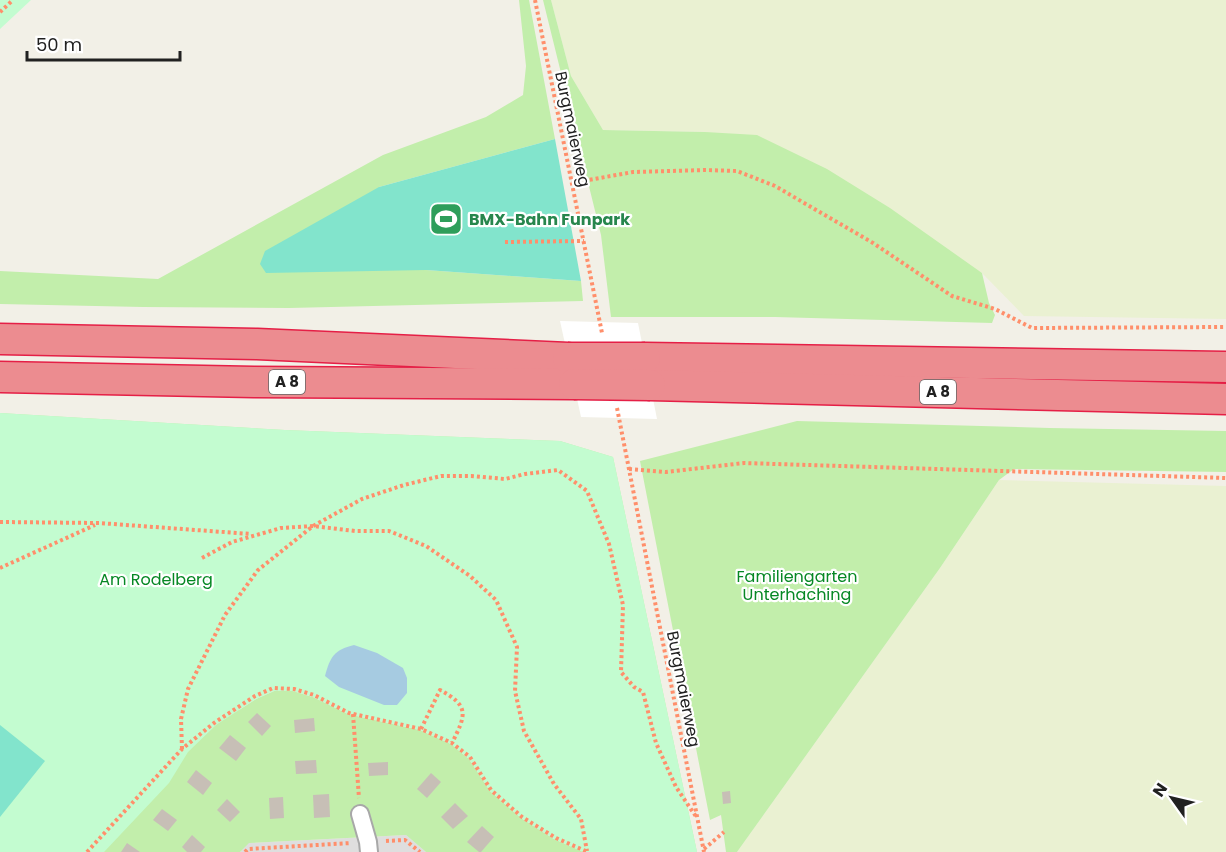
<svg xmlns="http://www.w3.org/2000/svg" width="1226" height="852" font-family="Poppins,sans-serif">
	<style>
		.residential { fill: #dfdede }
		.farmland { fill: #eaf1d2 }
		.grass { fill: #c2eeab; fill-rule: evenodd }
		.park { fill: #c3fcd0 }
		.pitch { fill: #82e4cc }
		.water { fill: #a6cbe1 }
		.pier { fill: #fff }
		.building { fill: #c7bfb6 }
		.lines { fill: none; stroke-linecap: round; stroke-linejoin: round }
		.minor-casing { stroke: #a8a8a8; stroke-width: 20 }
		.motorway-casing { stroke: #e51f46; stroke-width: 33 }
		.path { stroke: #ff8f6b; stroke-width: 4; stroke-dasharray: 3 3; stroke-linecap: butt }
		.minor { stroke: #fff; stroke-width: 16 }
		.motorway { stroke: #ec8c90; stroke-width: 30 }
		.motorway-bridge-casing { stroke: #e51f46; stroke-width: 33; stroke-linecap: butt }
		.motorway-bridge { stroke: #ec8c90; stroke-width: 30 }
		.labels { text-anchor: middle; stroke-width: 4.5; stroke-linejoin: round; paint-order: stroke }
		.shield { fill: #fff; stroke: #646464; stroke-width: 1.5 }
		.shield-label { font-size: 15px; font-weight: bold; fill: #212121 }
		.street-label { font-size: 16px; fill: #212121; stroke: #fff }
		.leisure-label { font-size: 16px; font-weight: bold; fill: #27864d; stroke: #fff; text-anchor: start }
		.park-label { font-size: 16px; fill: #068824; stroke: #fff }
	</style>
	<rect width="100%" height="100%" fill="#f2f0e7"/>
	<path class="residential" d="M406,835l20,17h-186l8,-9z"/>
	<g class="farmland">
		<path d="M551,0h675v319l-202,-3 -42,-43 -277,-141 -102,-2 -32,-54z"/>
		<path d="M999,480l227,6v366h-489l203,-284z"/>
	</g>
	<g class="grass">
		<path d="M519,0h10l26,139 -176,48 47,83 155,11 2,20 -294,7 -146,-1 -143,-3v-33l158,8 225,-124 103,-38 37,-22 3,-29z"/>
		<path d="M543,0h8l20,76 32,54 102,2 52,3 70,34 63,39 92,65 7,30 6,12 -3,8 -217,-6h-164l-10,-82z"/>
		<path d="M0,413l285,17 275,11 53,16 84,395h-271l-20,-17 -157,8 -9,9h-187zM259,678l56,15 110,36 46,26 113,97 -30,-13 -33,-21 -31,-27 -21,-32 -18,-15 -31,-14 -72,-16 -35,-17 -20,-6h-19l-18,8 -17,11z"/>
		<path d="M797,421l253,7 176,3v41l-212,-3 -15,11 -59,88 -203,284h-11l-5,-37 -11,5 -70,-359z"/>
	</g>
	<g class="park">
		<path d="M0,0h31l-31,29z"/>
		<path d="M0,413l285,17 275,11 53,16 84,395h-114l-29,-13 -33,-21 -31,-27 -21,-32 -18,-15 -31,-14 -72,-16 -35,-17 -20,-6h-19l-18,8 -40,26 -28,27 -19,31 -65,69h-104z"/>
	</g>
	<g class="pitch">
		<path d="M555,139l26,142 -155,-11 -160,3 -6,-9 5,-13 114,-64z"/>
		<path d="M0,725l45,36 -45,56z"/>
	</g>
	<path class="water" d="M354,645l23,8 26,15 4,10v15l-10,12h-13l-45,-18 -14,-11c5,-19 9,-26 29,-31z"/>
	<path class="pier" d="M560,321l78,2 19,96 -76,-2z"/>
	<g class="building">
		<path d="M257,713l14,13 -9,10 -14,-14z"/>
		<path d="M314,718l1,13 -20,2 -1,-13z"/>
		<path d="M230,735l16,13 -10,13 -17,-13z"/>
		<path d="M316,760l1,13 -21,1 -1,-13z"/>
		<path d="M388,762v13l-19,1 -1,-13z"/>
		<path d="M196,770l16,13 -9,12 -16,-13z"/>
		<path d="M431,773l10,9 -14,16 -10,-9z"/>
		<path d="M730,791l1,12 -8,1 -1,-12z"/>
		<path d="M329,794l1,23 -16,1 -1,-23z"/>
		<path d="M283,797l1,21 -14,1 -1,-21z"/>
		<path d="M227,799l13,13 -10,10 -13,-12z"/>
		<path d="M455,803l13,13 -15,13 -12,-12z"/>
		<path d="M162,809l15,11 -9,11 -15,-11z"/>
		<path d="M482,826l12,11 -13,15h-2l-12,-10z"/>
		<path d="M192,835l13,12 -4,5h-14l-5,-5z"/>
		<path d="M127,843l13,9h-19z"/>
	</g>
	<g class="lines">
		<defs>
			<path id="minor" d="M360,814l8,28 1,10"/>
			<g id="motorway">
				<path d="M0,339l257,5 311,14"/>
				<path d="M645,358l581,9"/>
				<path d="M0,377l254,5 320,2"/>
				<path d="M650,385l576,14"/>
			</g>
		</defs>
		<use href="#minor" class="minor-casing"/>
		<use href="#motorway" class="motorway-casing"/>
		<g class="path">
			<path d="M535,0l67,333"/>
			<path d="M0,12l13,-12"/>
			<path d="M572,183l61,-11 72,-2 32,1 38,15 98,57 79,53 43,13 37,19 194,-1"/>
			<path d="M505,242l79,-1"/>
			<path d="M617,408l87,444"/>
			<path d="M629,469l37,3 78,-9 482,15"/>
			<path d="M0,522l99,1 152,11"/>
			<path d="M202,558l30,-16 49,-14 32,-2 42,5h34l37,15 44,30 26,24 21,47 -2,44 9,40 30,53 27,35 6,32"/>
			<path d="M0,568l95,-43"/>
			<path d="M353,714l6,84"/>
			<path d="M421,729l19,-39c30,16 26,25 12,53"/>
			<path d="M182,749l-1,-30 7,-30 37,-74 33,-45 55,-44 49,-27 42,-14 37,-9h30l34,3 20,-5 33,-4 29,21 22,53 14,61 -2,67 13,15 9,5 13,51 20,44 21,31"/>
			<path d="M386,841l19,-1 15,12"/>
			<path d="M704,849l20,-17"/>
			<path d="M87,852l95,-103 32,-26 41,-27 18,-8 21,1 20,6 35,18 72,16 31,14 18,14 21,33 31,27 34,21 32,14"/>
			<path d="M245,852l3,-3 103,-6"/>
		</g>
		<use href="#minor" class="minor"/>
		<use href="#motorway" class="motorway"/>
		<defs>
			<g id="motorway-bridge">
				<path d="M568,358h77"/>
				<path d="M574,384l76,1"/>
			</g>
		</defs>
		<use href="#motorway-bridge" class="motorway-bridge-casing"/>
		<use href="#motorway-bridge" class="motorway-bridge"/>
	</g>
	<defs>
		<symbol id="stadium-square" viewBox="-11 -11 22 22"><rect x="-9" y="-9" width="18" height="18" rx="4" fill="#2e9e5b" stroke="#fff"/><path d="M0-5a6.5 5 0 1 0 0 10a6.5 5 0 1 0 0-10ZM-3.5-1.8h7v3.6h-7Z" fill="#fff"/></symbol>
	</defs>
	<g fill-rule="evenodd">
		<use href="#stadium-square" x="427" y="200" width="38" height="38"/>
	</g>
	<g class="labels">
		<g class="shield">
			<rect x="269" y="370" width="36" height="24" rx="4.5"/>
			<rect x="920" y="380" width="36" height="24" rx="4.5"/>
		</g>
		<g class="shield-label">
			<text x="287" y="387">A 8</text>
			<text x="938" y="397">A 8</text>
		</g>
		<g class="street-label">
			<text transform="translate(573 129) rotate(78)" y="6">Burgmaierweg</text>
			<text transform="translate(684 689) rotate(79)" y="6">Burgmaierweg</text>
		</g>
		<g class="leisure-label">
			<text x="469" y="225">BMX-Bahn Funpark</text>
		</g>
		<g class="park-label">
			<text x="797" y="582">Familiengarten<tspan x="797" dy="18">Unterhaching</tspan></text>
			<text x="156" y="585">Am Rodelberg</text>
		</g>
	</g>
	<g transform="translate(1172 798) rotate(304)" stroke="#ffffff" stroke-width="4.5" paint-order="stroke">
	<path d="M0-4.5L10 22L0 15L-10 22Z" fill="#212121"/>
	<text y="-9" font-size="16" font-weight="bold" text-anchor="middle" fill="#212121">N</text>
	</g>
	<path d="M27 51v9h153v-9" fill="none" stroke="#212121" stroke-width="3"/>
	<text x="36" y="51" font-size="18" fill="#212121" stroke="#ffffff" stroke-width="4.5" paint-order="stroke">50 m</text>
</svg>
